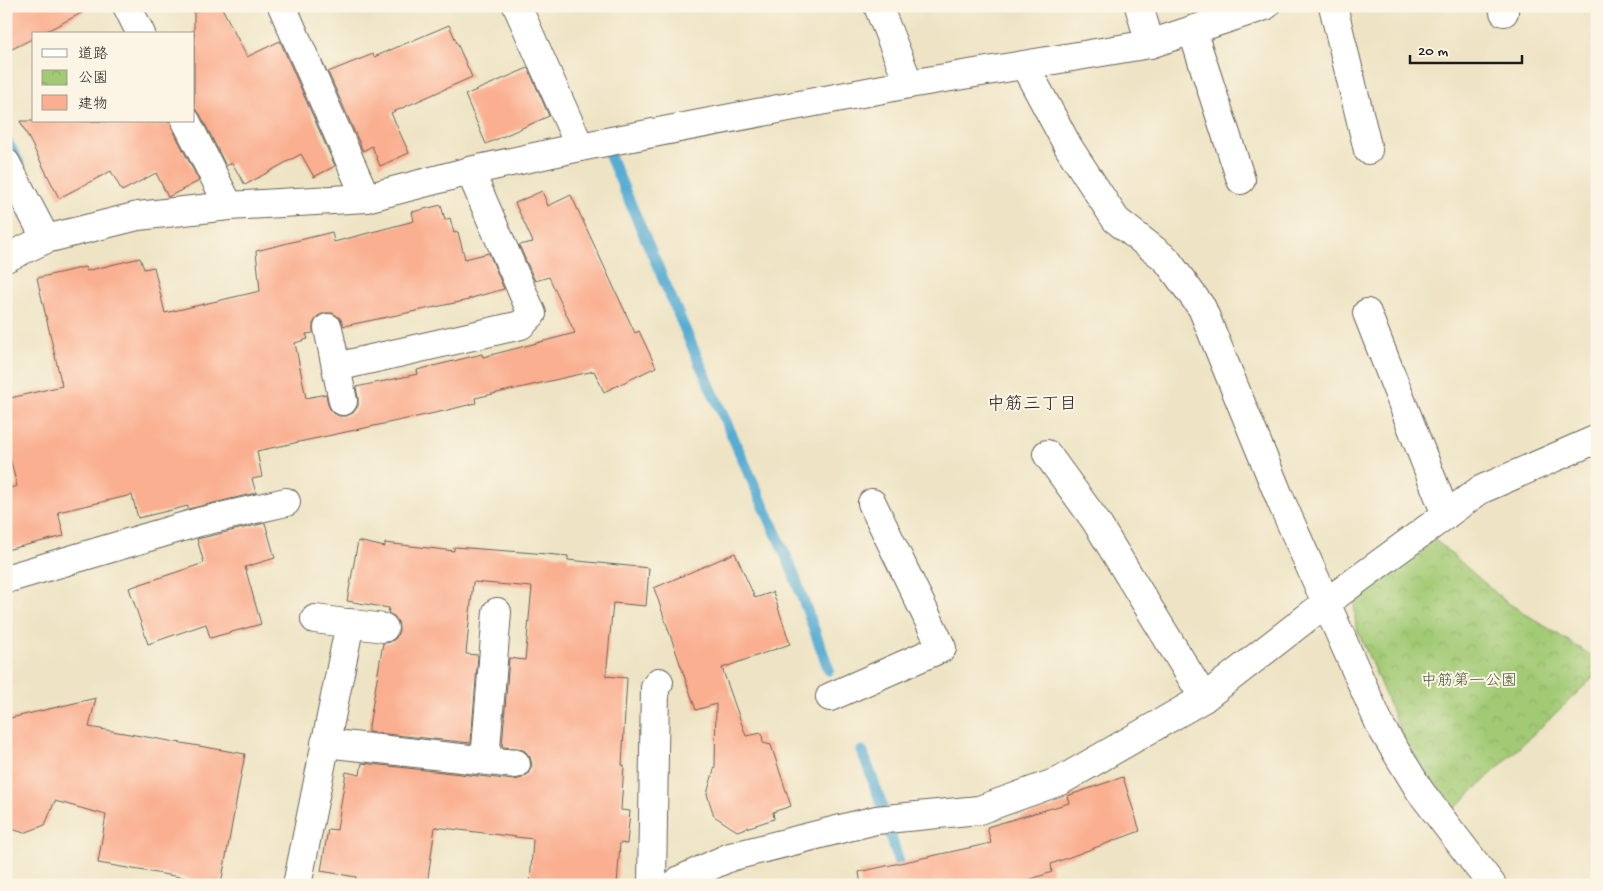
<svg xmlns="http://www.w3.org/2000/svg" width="1603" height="891" font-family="'Gochi Hand','Klee One',sans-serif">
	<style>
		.park { fill: url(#park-crowns); stroke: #5f7348 }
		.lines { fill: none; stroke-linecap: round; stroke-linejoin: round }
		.stream { stroke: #57acd3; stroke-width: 11 }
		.building { fill: #faaf90 }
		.minor-casing { stroke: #666257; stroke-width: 30 }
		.minor { stroke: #fff; stroke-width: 28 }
		.labels { text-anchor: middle; stroke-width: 4; stroke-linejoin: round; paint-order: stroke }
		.park-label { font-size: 16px; fill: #4b593b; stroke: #fcf5e5 }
		.neighbourhood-label { font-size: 18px; fill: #1c1c1c; stroke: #fcf5e5 }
	</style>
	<defs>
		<pattern id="park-crowns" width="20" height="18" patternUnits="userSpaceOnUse" patternTransform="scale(1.25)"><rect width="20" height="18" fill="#a2ca75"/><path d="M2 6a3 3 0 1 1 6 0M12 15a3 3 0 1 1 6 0" fill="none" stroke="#8bad65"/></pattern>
	</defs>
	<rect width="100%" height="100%" fill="#fcf5e5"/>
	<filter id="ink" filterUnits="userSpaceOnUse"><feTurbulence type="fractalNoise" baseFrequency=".02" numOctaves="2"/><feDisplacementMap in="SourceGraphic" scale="10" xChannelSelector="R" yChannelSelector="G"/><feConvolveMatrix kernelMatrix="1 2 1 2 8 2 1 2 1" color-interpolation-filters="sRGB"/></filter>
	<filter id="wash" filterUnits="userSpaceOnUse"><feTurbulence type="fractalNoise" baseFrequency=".0096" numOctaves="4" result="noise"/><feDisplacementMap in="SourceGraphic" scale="20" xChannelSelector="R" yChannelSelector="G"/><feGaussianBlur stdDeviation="1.12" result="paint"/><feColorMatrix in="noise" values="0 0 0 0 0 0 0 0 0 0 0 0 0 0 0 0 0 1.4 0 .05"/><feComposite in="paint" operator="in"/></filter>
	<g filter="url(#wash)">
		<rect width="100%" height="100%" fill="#eee4c5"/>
		<path class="park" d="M1432,537l73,64 92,58v15l-143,135 -47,-63 -51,-119 -2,-23z"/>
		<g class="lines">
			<g class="stream">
				<path d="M6,140l13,23"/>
				<path d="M609,154l87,201 95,212 38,103"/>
				<path d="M862,751l20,54"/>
				<path d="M890,833l13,43"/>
			</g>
		</g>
		<g id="blocks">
			<g class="building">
				<path d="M6,6h89l-54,28h-7v4l-28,14z"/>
				<path d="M194,6h27l26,51 33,-16 55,125 -21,11 -13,-23 -56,31 -13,-22 -6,3 -26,-52 -6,-6z"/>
				<path d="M449,25l23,52 -81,36 18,40 -29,13 -8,-20 -9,5 -35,-79 45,-18 1,3z"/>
				<path d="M528,68l21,48 -63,28 -21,-49z"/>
				<path d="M20,121h151l1,7 27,53 -31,16 -12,-24 -34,18 -11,-20 -52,27z"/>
				<path d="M542,191l6,15 23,-11 64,138 4,-2 17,36 -52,25 -10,-21 -119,27 1,5 -32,8 -187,40 5,26 -10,2 4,14 -68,16v-3l-50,12 -6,-23 -74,17 6,24 -58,14v-61l11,-3 -11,-45v-42l56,-13 -25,-108 48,-11 1,4 54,-13 4,11 10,-2 11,46 95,-22 -4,-40 76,-19 2,10 80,-21 -2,-9 29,-7 4,15 5,-2 4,15 4,-1 7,27 24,-6 15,36 -36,10 1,1 -125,26 -4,-8 -7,-5h-8l-7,3 -5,8v9l-7,1 2,5 -13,4 11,55 20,-4 2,11 4,7 7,4h7l7,-3 5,-7v-8l-2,-11 62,-13 -1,-4 65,-16 1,3 92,-24 -26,-56 -14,4 -16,-36 14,-3 -18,-39z"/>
				<path d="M265,523l10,35 -30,9 16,57 -51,14 -4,-14 -58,20 -19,-56 75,-25 -7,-24z"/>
				<path d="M358,541l27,6v-4l69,8v-4l81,6 33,3v4l81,8 -3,38 -33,-3 -7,73 21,2 -5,87h2l-3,45 9,1 -3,33 -7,-1 -3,42h-87l3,-46 -98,-12 -8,58h-72l1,-8 -35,-6 7,-42 9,1 9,-58 14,3 2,-12 152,17 8,-2 6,-4 4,-9 -2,-8 -5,-6 -7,-3 -16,-1 7,-89 16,2 7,-73 -59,-5 -7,72 12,1 -7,88 -103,-11 15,-89 7,-1 6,-4 3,-8 -1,-8 -4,-6 -6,-3 1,-5 -42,-7z"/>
				<path d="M735,553l20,45 18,-6 17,52 -68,24 24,68 16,-3 1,10 8,2 20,61 -18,6 1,7 -37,12 -23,-15 -7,-22 8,-28 1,-62 -20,6 -42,-122z"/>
				<path d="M96,698l-7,29 156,27 -24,130 -123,-21 8,-48 -51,-14 -10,24 -21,8 -18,-6v-108z"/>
				<path d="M1123,777l17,54 -89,33 1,8 -38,13h-153l-2,-13 132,-29 -4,-16 82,-24 -2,-7z"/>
			</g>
		</g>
	</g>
	<g filter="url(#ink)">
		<use href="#blocks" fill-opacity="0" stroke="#666257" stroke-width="1"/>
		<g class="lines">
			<defs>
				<g id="minor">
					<path d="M127,6l14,28"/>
					<path d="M282,6l84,192"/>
					<path d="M517,6l63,141"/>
					<path d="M878,6l31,78"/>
					<path d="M1139,6l11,38"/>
					<path d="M1333,6l35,144"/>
					<path d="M1503,6l1,6"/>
					<path d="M1192,30l49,150"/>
					<path d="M1025,66l44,82 47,72 50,39 36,49 79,193 100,226 39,64 72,94"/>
					<path d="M186,121l43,85"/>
					<path d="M6,163l40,76"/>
					<path d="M6,258l40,-19 92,-23 91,-10 137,-8 104,-27 110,-24 329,-63 241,-40 115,-38"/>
					<path d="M1367,313l79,202"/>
					<path d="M328,328l15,73"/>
					<path d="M336,367l185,-42 11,-11 -62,-143"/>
					<path d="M1047,454l48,66 109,178"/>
					<path d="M6,579l193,-57 87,-20"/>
					<path d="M315,619l69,9"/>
					<path d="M830,697l112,-49 -70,-145"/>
					<path d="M325,743l191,21"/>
					<path d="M485,760l12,-148"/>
					<path d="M297,885l53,-262"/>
					<path d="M652,885l3,-198 4,-5"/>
					<path d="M675,885l5,-5 50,-23 146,-37 103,-10 81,-29 144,-83 123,-96 153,-112 117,-51"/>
				</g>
			</defs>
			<use href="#minor" class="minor-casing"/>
			<use href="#minor" class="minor"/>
		</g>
	</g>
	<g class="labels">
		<g class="park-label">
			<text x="1469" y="685">中筋第一公園</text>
		</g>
		<g class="neighbourhood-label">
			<text x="1032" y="409">中筋三丁目</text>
		</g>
	</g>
	<rect width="1603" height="891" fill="none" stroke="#fcf5e5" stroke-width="25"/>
	<rect x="32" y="32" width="162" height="90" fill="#fcf5e5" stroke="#a29e95"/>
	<rect x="42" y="49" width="25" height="8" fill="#ffffff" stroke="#a29e95"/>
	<text x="78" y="58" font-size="15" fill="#1c1c1c">道路</text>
	<rect x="42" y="70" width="25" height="15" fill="url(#park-crowns)" stroke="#a29e95"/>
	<text x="78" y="82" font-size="15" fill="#1c1c1c">公園</text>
	<rect x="42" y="95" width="25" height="15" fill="#faaf90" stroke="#a29e95"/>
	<text x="78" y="108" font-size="15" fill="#1c1c1c">建物</text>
	<path d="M1410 55v8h112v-8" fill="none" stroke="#1c1c1c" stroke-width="2.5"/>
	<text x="1418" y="55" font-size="15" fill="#1c1c1c" stroke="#fcf5e5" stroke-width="4" paint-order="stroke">20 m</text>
</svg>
